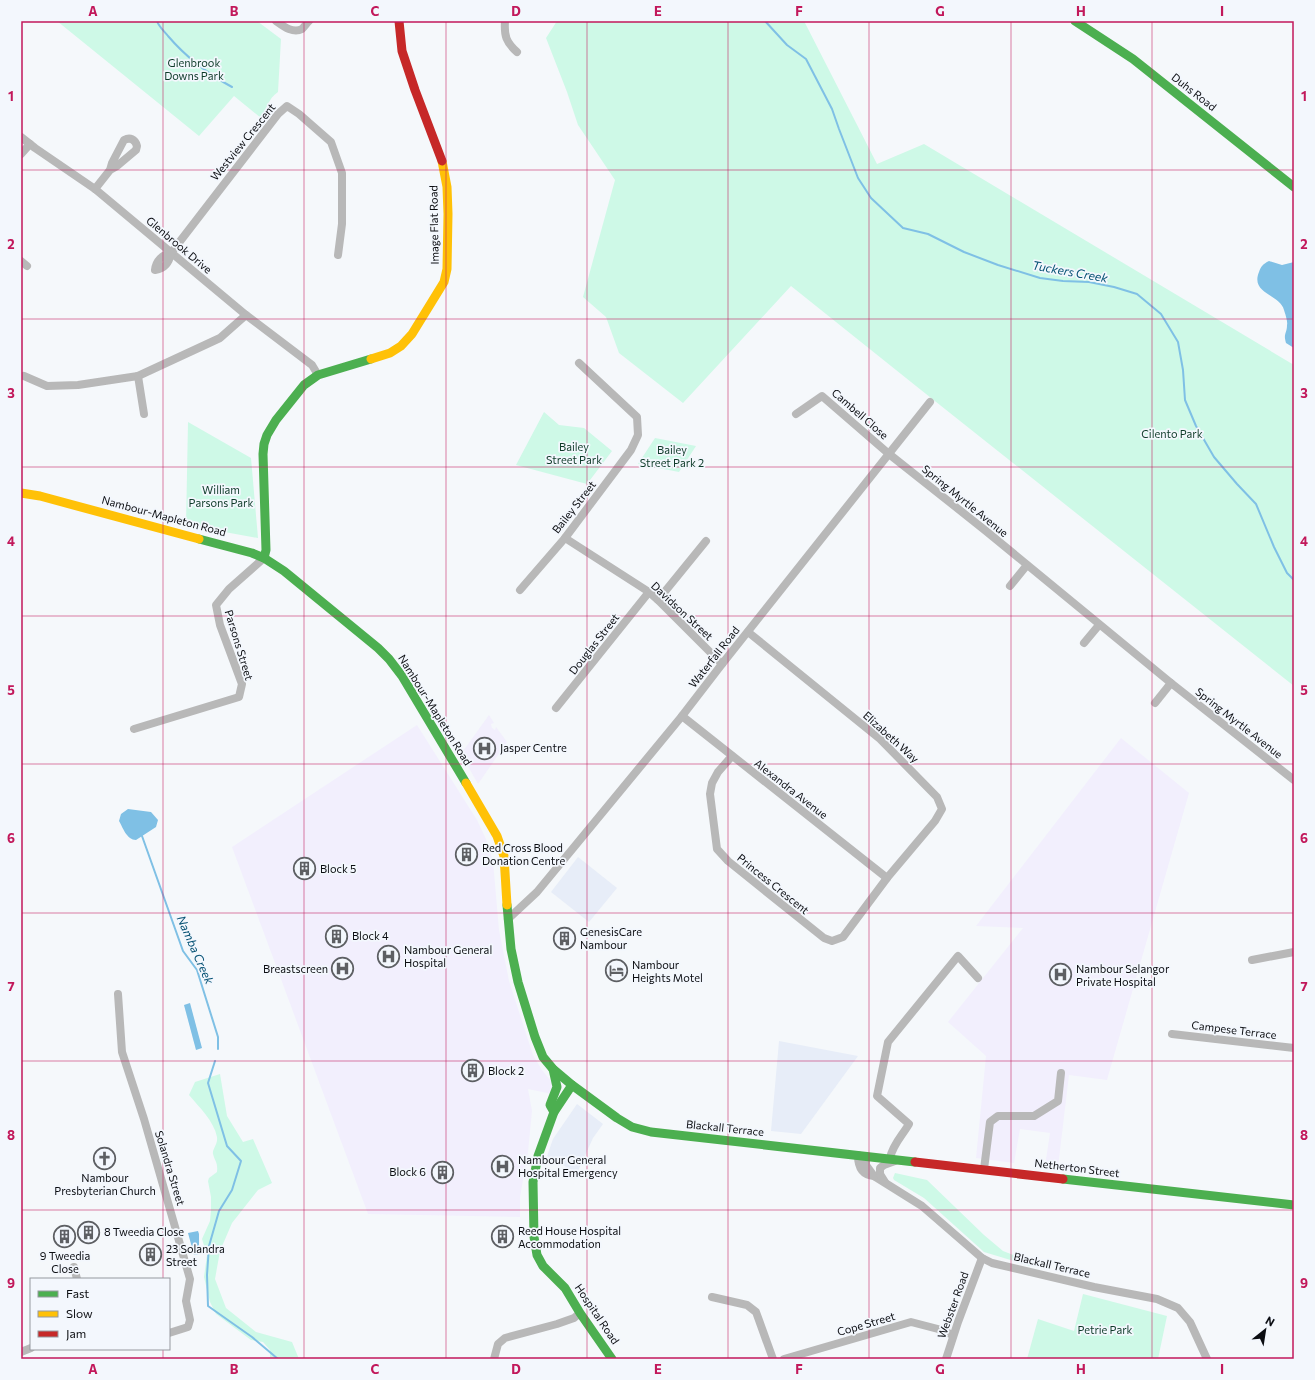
<svg xmlns="http://www.w3.org/2000/svg" width="1315" height="1380" font-family="Commissioner,sans-serif">
	<style>
		.built { fill: #e7edf8 }
		.medical { fill: #f2effd }
		.green { fill: #cef9e7 }
		.water { fill: #7fc0e5 }
		.lines { fill: none; stroke-linecap: round; stroke-linejoin: round }
		.stream { stroke: #7fc0e5; stroke-width: 2 }
		.street { stroke: #b8b8b8; stroke-width: 8 }
		.fast { stroke: #4caf50; stroke-width: 9 }
		.slow { stroke: #ffc107; stroke-width: 9 }
		.jam { stroke: #c62828; stroke-width: 9 }
		.grid { fill: none; stroke: #c2185b; stroke-width: 1; stroke-opacity: 0.55 }
		.labels { text-anchor: middle; stroke-width: 3.5; stroke-linejoin: round; paint-order: stroke }
		.park-label { font-size: 11px; fill: #0d3a28; stroke: #f3f7fd }
		.street-label { font-size: 11px; fill: #0b0d11; stroke: #f3f7fd }
		.poi-label { font-size: 11px; fill: #0b0d11; stroke: #f3f7fd; text-anchor: start }
		.water-label { font-size: 12px; font-style: italic; fill: #065274; stroke: #f3f7fd }
		.neatline { fill: none; stroke: #c2185b; stroke-width: 1.5 }
		.grid-label { font-size: 13px; text-anchor: middle; font-weight: bold; fill: #c2185b }
	</style>
	<rect width="100%" height="100%" fill="#f5f8fb"/>
	<g class="built">
		<path d="M578,857l39,31 -28,34 -38,-30z"/>
		<path d="M779,1041l79,15 -57,78 -30,-3z"/>
		<path d="M577,1104l26,20 -10,14 -16,35 -30,-17 6,-17z"/>
	</g>
	<g class="medical">
		<path d="M489,715l5,8 -3,1 1,4 3,2 1,-3 11,15 -29,42 -17,-30z"/>
		<path d="M417,725l60,95 9,19 7,22 6,69 10,51 24,74 9,15 13,16 -3,8 -24,-5 4,22 -4,41 -8,45v20l-152,-3 -136,-367z"/>
		<path d="M1121,738l68,55 -82,287 -38,-5 -11,92 -13,-1 5,-33 -30,-4 -6,34 -38,-5 10,-102 -38,-34 75,-94 -47,-2z"/>
	</g>
	<g class="green">
		<path d="M57,21h200l24,18 -3,53c-10,7 -11,16 -17,26l-27,-22 -35,40z"/>
		<path d="M557,21h247l73,143 47,-20 370,221v321l-378,-300 -125,-100 -108,117 -64,-50 -13,-36 -23,-20 32,-117 -37,-55 -11,-33 -21,-54z"/>
		<path d="M544,412l15,13 25,3 28,23 -25,33 -71,-19z"/>
		<path d="M188,422l63,36 7,80 -72,-13z"/>
		<path d="M655,438l41,8 -17,26 -41,-8z"/>
		<path d="M220,1074l7,42 16,26 10,-3 19,44 -14,7 -26,33 -12,28 -5,28 11,29 30,24 36,10 7,17h-29v-9l-7,-8 -12,-2 -35,-26 -6,-12 -6,-25 3,-22 -5,-16 8,-18 1,-11v-13l-3,-16 1,-3 8,-6c1,-10 -2,-10 -4,-18 -1,-5 5,-9 4,-17 -3,-16 -18,-30 -28,-42l6,-13z"/>
		<path d="M895,1173l32,7 57,55 19,16 24,9 3,6 -46,-14 -60,-54 -30,-18 -1,-2z"/>
		<path d="M1083,1294l84,22 -9,43h-131l11,-40 36,12z"/>
	</g>
	<g class="water">
		<path d="M1269,261l13,4 12,-3v86l-8,-5c-3,-10 1,-9 1,-18 1,-3 -2,-12 -3,-15 -4,-16 -34,-16 -25,-38 2,-6 4,-8 10,-11z"/>
		<path d="M128,809l23,3 7,8 -2,7 -20,13c-9,0 -13,-12 -17,-19l2,-7z"/>
		<path d="M190,1003l12,45 -6,2 -12,-45z"/>
		<path d="M198,1231l1,3v20l-5,1 -6,-22z"/>
	</g>
	<g class="lines">
		<g class="stream">
			<path d="M157,21c2,6 7,10 11,15 18,21 40,38 64,51"/>
			<path d="M765,21l22,24 19,14 26,50 7,20 19,49 13,20 32,30 25,6 36,18 34,13 42,13 23,3 26,1 25,5 23,7 24,20 17,28 5,28 2,30 11,26 18,31 23,27 19,20 18,43 13,26 7,7"/>
			<path d="M142,836l41,115 14,19 21,67v12"/>
			<path d="M215,1061l-7,22 19,63 14,15 -9,29 -13,21 -10,35 -2,29 1,31 44,31 26,22"/>
		</g>
		<g class="street">
			<path d="M276,21c7,5 17,13 26,8 2,-2 5,-6 7,-8"/>
			<path d="M505,21c-1,15 1,21 12,31"/>
			<path d="M21,137l14,11 60,41 151,126 66,50 6,10"/>
			<path d="M21,154l9,-10"/>
			<path d="M95,189l15,-19 2,-7 12,-23c6,-3 11,-1 13,6l-1,4 -19,16 -7,4"/>
			<path d="M171,253c-9,2 -15,8 -16,17 10,-2 14,-7 16,-17l107,-139 9,-8 12,8 32,28 11,31v51l-4,31"/>
			<path d="M21,261l6,5"/>
			<path d="M24,376l23,10 31,-1 60,-9 82,-38 26,-23"/>
			<path d="M138,376l6,38"/>
			<path d="M796,414l26,-18 67,58 97,77 185,152 123,97"/>
			<path d="M565,538l84,54 9,8 64,64"/>
			<path d="M1010,586l17,-21"/>
			<path d="M520,590l45,-52 66,-88 7,-15 -1,-18 -58,-54"/>
			<path d="M658,600l48,-59"/>
			<path d="M1084,643l15,-18"/>
			<path d="M1155,703l16,-20"/>
			<path d="M556,708l93,-116"/>
			<path d="M682,716l205,162"/>
			<path d="M134,729l105,-32 3,-13 -22,-59 -4,-20 13,-16 35,-31"/>
			<path d="M732,756l-14,16 -6,11 -2,11 7,55 11,12 96,77 8,3 11,-4 44,-59 48,-57 7,-12 -5,-12 -57,-58 -132,-107"/>
			<path d="M508,919l29,-27 145,-176 40,-52 208,-262"/>
			<path d="M1252,960l42,-8"/>
			<path d="M118,994l4,58 22,67 46,160 -4,22 4,19 -2,7 -19,6"/>
			<path d="M1172,1034l122,14"/>
			<path d="M858,1155c0,11 3,20 16,21l48,30 60,52 10,5 102,24 63,12 21,9 12,14 17,37"/>
			<path d="M866,1156v9l8,11"/>
			<path d="M890,1158c3,-14 12,-22 19,-34l-32,-28 11,-54 70,-86 20,22"/>
			<path d="M984,1169l6,-47 8,-6h36l24,-15 3,-28"/>
			<path d="M885,1182l-5,-8v-6l4,-3 11,-4"/>
			<path d="M74,1267l3,12"/>
			<path d="M712,1297l35,8 9,7 17,47"/>
			<path d="M21,1352l10,-4"/>
			<path d="M494,1359l4,-15 7,-6 52,-14 17,-6 6,-5"/>
			<path d="M784,1359l127,-37 27,7 15,6"/>
			<path d="M946,1359l12,-37 24,-64"/>
		</g>
		<g class="fast">
			<path d="M1075,21l58,38 161,128"/>
			<path d="M199,539l53,14 12,5 20,13 94,77 11,11 13,17 64,107"/>
			<path d="M264,558l2,-8 -3,-96 1,-10 3,-9 9,-15 28,-35 14,-10 53,-16"/>
			<path d="M507,905l4,44 7,33 17,55 8,20 10,12 19,16 45,33 15,9 19,5 264,30"/>
			<path d="M553,1069l4,18 -7,18 4,7"/>
			<path d="M572,1085l-18,27 -16,44 -5,26 1,55 3,18 6,11 22,22 15,25 32,46"/>
			<path d="M1063,1179l231,26"/>
		</g>
		<g class="slow">
			<path d="M371,359l19,-6 11,-7 11,-12 32,-52 3,-13 1,-55 -1,-27 -5,-26"/>
			<path d="M21,493l19,3 159,43"/>
			<path d="M466,783l31,53 7,20 3,49"/>
		</g>
		<g class="jam">
			<path d="M399,21l3,30 13,39 27,71"/>
			<path d="M915,1162l148,17"/>
		</g>
	</g>
	<path class="grid" d="M163,21v1258M304,21v1338M446,21v1338M587,21v1338M728,21v1338M869,21v1338M1011,21v1338M1152,21v1338M21,170h1273M21,319h1273M21,467h1273M21,616h1273M21,764h1273M21,913h1273M21,1061h1273M21,1210h1273M163,1349v10"/>
	<defs>
		<symbol id="hospital-ring" viewBox="-11 -11 22 22"><circle r="9.5" fill="#f3f7fd" stroke="#5d5f63" stroke-width="1.5"/><path d="M-5-5h3v3.5h4V-5h3V5h-3V1.5h-4V5h-3Z" fill="#5d5f63"/></symbol>
		<symbol id="building-ring" viewBox="-11 -11 22 22"><circle r="9.5" fill="#f3f7fd" stroke="#5d5f63" stroke-width="1.5"/><path d="M-4-6H4V6H1V3H-1V6H-4ZM-2.5-4.3h1.7v1.8h-1.7ZM.8-4.3h1.7v1.8H.8ZM-2.5-1h1.7V.8h-1.7ZM.8-1h1.7V.8H.8Z" fill="#5d5f63"/></symbol>
		<symbol id="hotel-ring" viewBox="-11 -11 22 22"><circle r="9.5" fill="#f3f7fd" stroke="#5d5f63" stroke-width="1.5"/><path d="M-6-4.5h1.5V1H6V5H4.5V3h-9V5H-6ZM-4 0a1.8 1.8 0 1 1 3.6 0ZM.5 0V-2.5h3Q6-2.5 6 0Z" fill="#5d5f63"/></symbol>
		<symbol id="church-ring" viewBox="-11 -11 22 22"><circle r="9.5" fill="#f3f7fd" stroke="#5d5f63" stroke-width="1.5"/><path d="M-1.2-6h2.4v3.5h3.3v2.4h-3.3V6h-2.4V-.1h-3.3v-2.4h3.3Z" fill="#5d5f63"/></symbol>
	</defs>
	<g fill-rule="evenodd">
		<use href="#hospital-ring" x="472" y="736" width="25" height="25"/>
		<use href="#building-ring" x="454" y="842" width="25" height="25"/>
		<use href="#building-ring" x="292" y="856" width="25" height="25"/>
		<use href="#building-ring" x="324" y="924" width="25" height="25"/>
		<use href="#building-ring" x="552" y="926" width="25" height="25"/>
		<use href="#hospital-ring" x="376" y="944" width="25" height="25"/>
		<use href="#hospital-ring" x="330" y="956" width="25" height="25"/>
		<use href="#hotel-ring" x="604" y="958" width="25" height="25"/>
		<use href="#hospital-ring" x="1048" y="962" width="25" height="25"/>
		<use href="#building-ring" x="460" y="1058" width="25" height="25"/>
		<use href="#church-ring" x="92" y="1146" width="25" height="25"/>
		<use href="#hospital-ring" x="490" y="1154" width="25" height="25"/>
		<use href="#building-ring" x="430" y="1160" width="25" height="25"/>
		<use href="#building-ring" x="76" y="1220" width="25" height="25"/>
		<use href="#building-ring" x="52" y="1224" width="25" height="25"/>
		<use href="#building-ring" x="490" y="1224" width="25" height="25"/>
		<use href="#building-ring" x="138" y="1242" width="25" height="25"/>
	</g>
	<g class="labels">
		<g class="park-label">
			<text x="194" y="67">Glenbrook<tspan x="194" dy="13">Downs Park</tspan></text>
			<text x="1172" y="438">Cilento Park</text>
			<text x="574" y="451">Bailey<tspan x="574" dy="13">Street Park</tspan></text>
			<text x="672" y="454">Bailey<tspan x="672" dy="13">Street Park 2</tspan></text>
			<text x="221" y="494">William<tspan x="221" dy="13">Parsons Park</tspan></text>
			<text x="1105" y="1334">Petrie Park</text>
		</g>
		<g class="street-label">
			<text transform="translate(1194 92) rotate(38)" y="4">Duhs Road</text>
			<text transform="translate(243 142) rotate(-51)" y="4">Westview Crescent</text>
			<text transform="translate(434 225) rotate(-91)" y="4">Image Flat Road</text>
			<text transform="translate(179 245) rotate(40)" y="4">Glenbrook Drive</text>
			<text transform="translate(860 414) rotate(41)" y="4">Cambell Close</text>
			<text transform="translate(965 501) rotate(39)" y="4">Spring Myrtle Avenue</text>
			<text transform="translate(574 507) rotate(-52)" y="4">Bailey Street</text>
			<text transform="translate(164 516) rotate(15)" y="4">Nambour-Mapleton Road</text>
			<text transform="translate(682 611) rotate(43)" y="4">Davidson Street</text>
			<text transform="translate(594 644) rotate(-52)" y="4">Douglas Street</text>
			<text transform="translate(239 645) rotate(73)" y="4">Parsons Street</text>
			<text transform="translate(714 657) rotate(-52)" y="4">Waterfall Road</text>
			<text transform="translate(435 710) rotate(58)" y="4">Nambour-Mapleton Road</text>
			<text transform="translate(1239 723) rotate(38)" y="4">Spring Myrtle Avenue</text>
			<text transform="translate(891 737) rotate(42)" y="4">Elizabeth Way</text>
			<text transform="translate(791 789) rotate(38)" y="4">Alexandra Avenue</text>
			<text transform="translate(773 884) rotate(39)" y="4">Princess Crescent</text>
			<text transform="translate(1234 1030) rotate(7)" y="4">Campese Terrace</text>
			<text transform="translate(725 1128) rotate(6)" y="4">Blackall Terrace</text>
			<text transform="translate(170 1168) rotate(73)" y="4">Solandra Street</text>
			<text transform="translate(1077 1168) rotate(7)" y="4">Netherton Street</text>
			<text transform="translate(1052 1265) rotate(13)" y="4">Blackall Terrace</text>
			<text transform="translate(953 1305) rotate(-70)" y="4">Webster Road</text>
			<text transform="translate(597 1314) rotate(56)" y="4">Hospital Road</text>
			<text transform="translate(866 1324) rotate(-16)" y="4">Cope Street</text>
		</g>
		<g class="poi-label">
			<text x="500" y="752">Jasper Centre</text>
			<text x="482" y="852">Red Cross Blood<tspan x="482" dy="13">Donation Centre</tspan></text>
			<text x="320" y="873">Block 5</text>
			<text x="580" y="936">GenesisCare<tspan x="580" dy="13">Nambour</tspan></text>
			<text x="352" y="940">Block 4</text>
			<text x="404" y="954">Nambour General<tspan x="404" dy="13">Hospital</tspan></text>
			<text x="632" y="969">Nambour<tspan x="632" dy="13">Heights Motel</tspan></text>
			<text x="328" y="973" text-anchor="end">Breastscreen</text>
			<text x="1076" y="973">Nambour Selangor<tspan x="1076" dy="13">Private Hospital</tspan></text>
			<text x="488" y="1075">Block 2</text>
			<text x="518" y="1164">Nambour General<tspan x="518" dy="13">Hospital Emergency</tspan></text>
			<text x="426" y="1176" text-anchor="end">Block 6</text>
			<text x="105" y="1182" text-anchor="middle">Nambour<tspan x="105" dy="13">Presbyterian Church</tspan></text>
			<text x="518" y="1235">Reed House Hospital<tspan x="518" dy="13">Accommodation</tspan></text>
			<text x="104" y="1236">8 Tweedia Close</text>
			<text x="166" y="1253">23 Solandra<tspan x="166" dy="13">Street</tspan></text>
			<text x="65" y="1260" text-anchor="middle">9 Tweedia<tspan x="65" dy="13">Close</tspan></text>
		</g>
		<g class="water-label">
			<text transform="translate(1070 272) rotate(10)" y="4">Tuckers Creek</text>
			<text transform="translate(195 950) rotate(66)" y="4">Namba Creek</text>
		</g>
	</g>
	<rect width="1315" height="1380" fill="none" stroke="#f3f7fd" stroke-width="44"/>
	<rect x="30" y="1278" width="140" height="72" fill="#f3f7fd" stroke="#96999f"/>
	<rect x="38" y="1291" width="20" height="6" fill="#4caf50" stroke="#96999f"/>
	<text x="66" y="1298" font-size="12" fill="#0b0d11">Fast</text>
	<rect x="38" y="1311" width="20" height="6" fill="#ffc107" stroke="#96999f"/>
	<text x="66" y="1318" font-size="12" fill="#0b0d11">Slow</text>
	<rect x="38" y="1331" width="20" height="6" fill="#c62828" stroke="#96999f"/>
	<text x="66" y="1338" font-size="12" fill="#0b0d11">Jam</text>
	<g transform="translate(1265 1330) rotate(30)" stroke="#f3f7fd" stroke-width="3" paint-order="stroke">
	<path d="M0-3L7 15L0 10L-7 15Z" fill="#0b0d11"/>
	<text y="-6" font-size="11" font-weight="bold" text-anchor="middle" fill="#0b0d11">N</text>
	</g>
	<rect x="22" y="22" width="1271" height="1336" class="neatline"/>
	<g class="grid-label">
		<text x="93" y="16">A</text>
		<text x="234" y="16">B</text>
		<text x="375" y="16">C</text>
		<text x="516" y="16">D</text>
		<text x="658" y="16">E</text>
		<text x="799" y="16">F</text>
		<text x="940" y="16">G</text>
		<text x="1081" y="16">H</text>
		<text x="1222" y="16">I</text>
		<text x="11" y="101">1</text>
		<text x="1304" y="101">1</text>
		<text x="11" y="249">2</text>
		<text x="1304" y="249">2</text>
		<text x="11" y="398">3</text>
		<text x="1304" y="398">3</text>
		<text x="11" y="546">4</text>
		<text x="1304" y="546">4</text>
		<text x="11" y="695">5</text>
		<text x="1304" y="695">5</text>
		<text x="11" y="843">6</text>
		<text x="1304" y="843">6</text>
		<text x="11" y="991">7</text>
		<text x="1304" y="991">7</text>
		<text x="11" y="1140">8</text>
		<text x="1304" y="1140">8</text>
		<text x="11" y="1288">9</text>
		<text x="1304" y="1288">9</text>
		<text x="93" y="1374">A</text>
		<text x="234" y="1374">B</text>
		<text x="375" y="1374">C</text>
		<text x="516" y="1374">D</text>
		<text x="658" y="1374">E</text>
		<text x="799" y="1374">F</text>
		<text x="940" y="1374">G</text>
		<text x="1081" y="1374">H</text>
		<text x="1222" y="1374">I</text>
	</g>
</svg>
